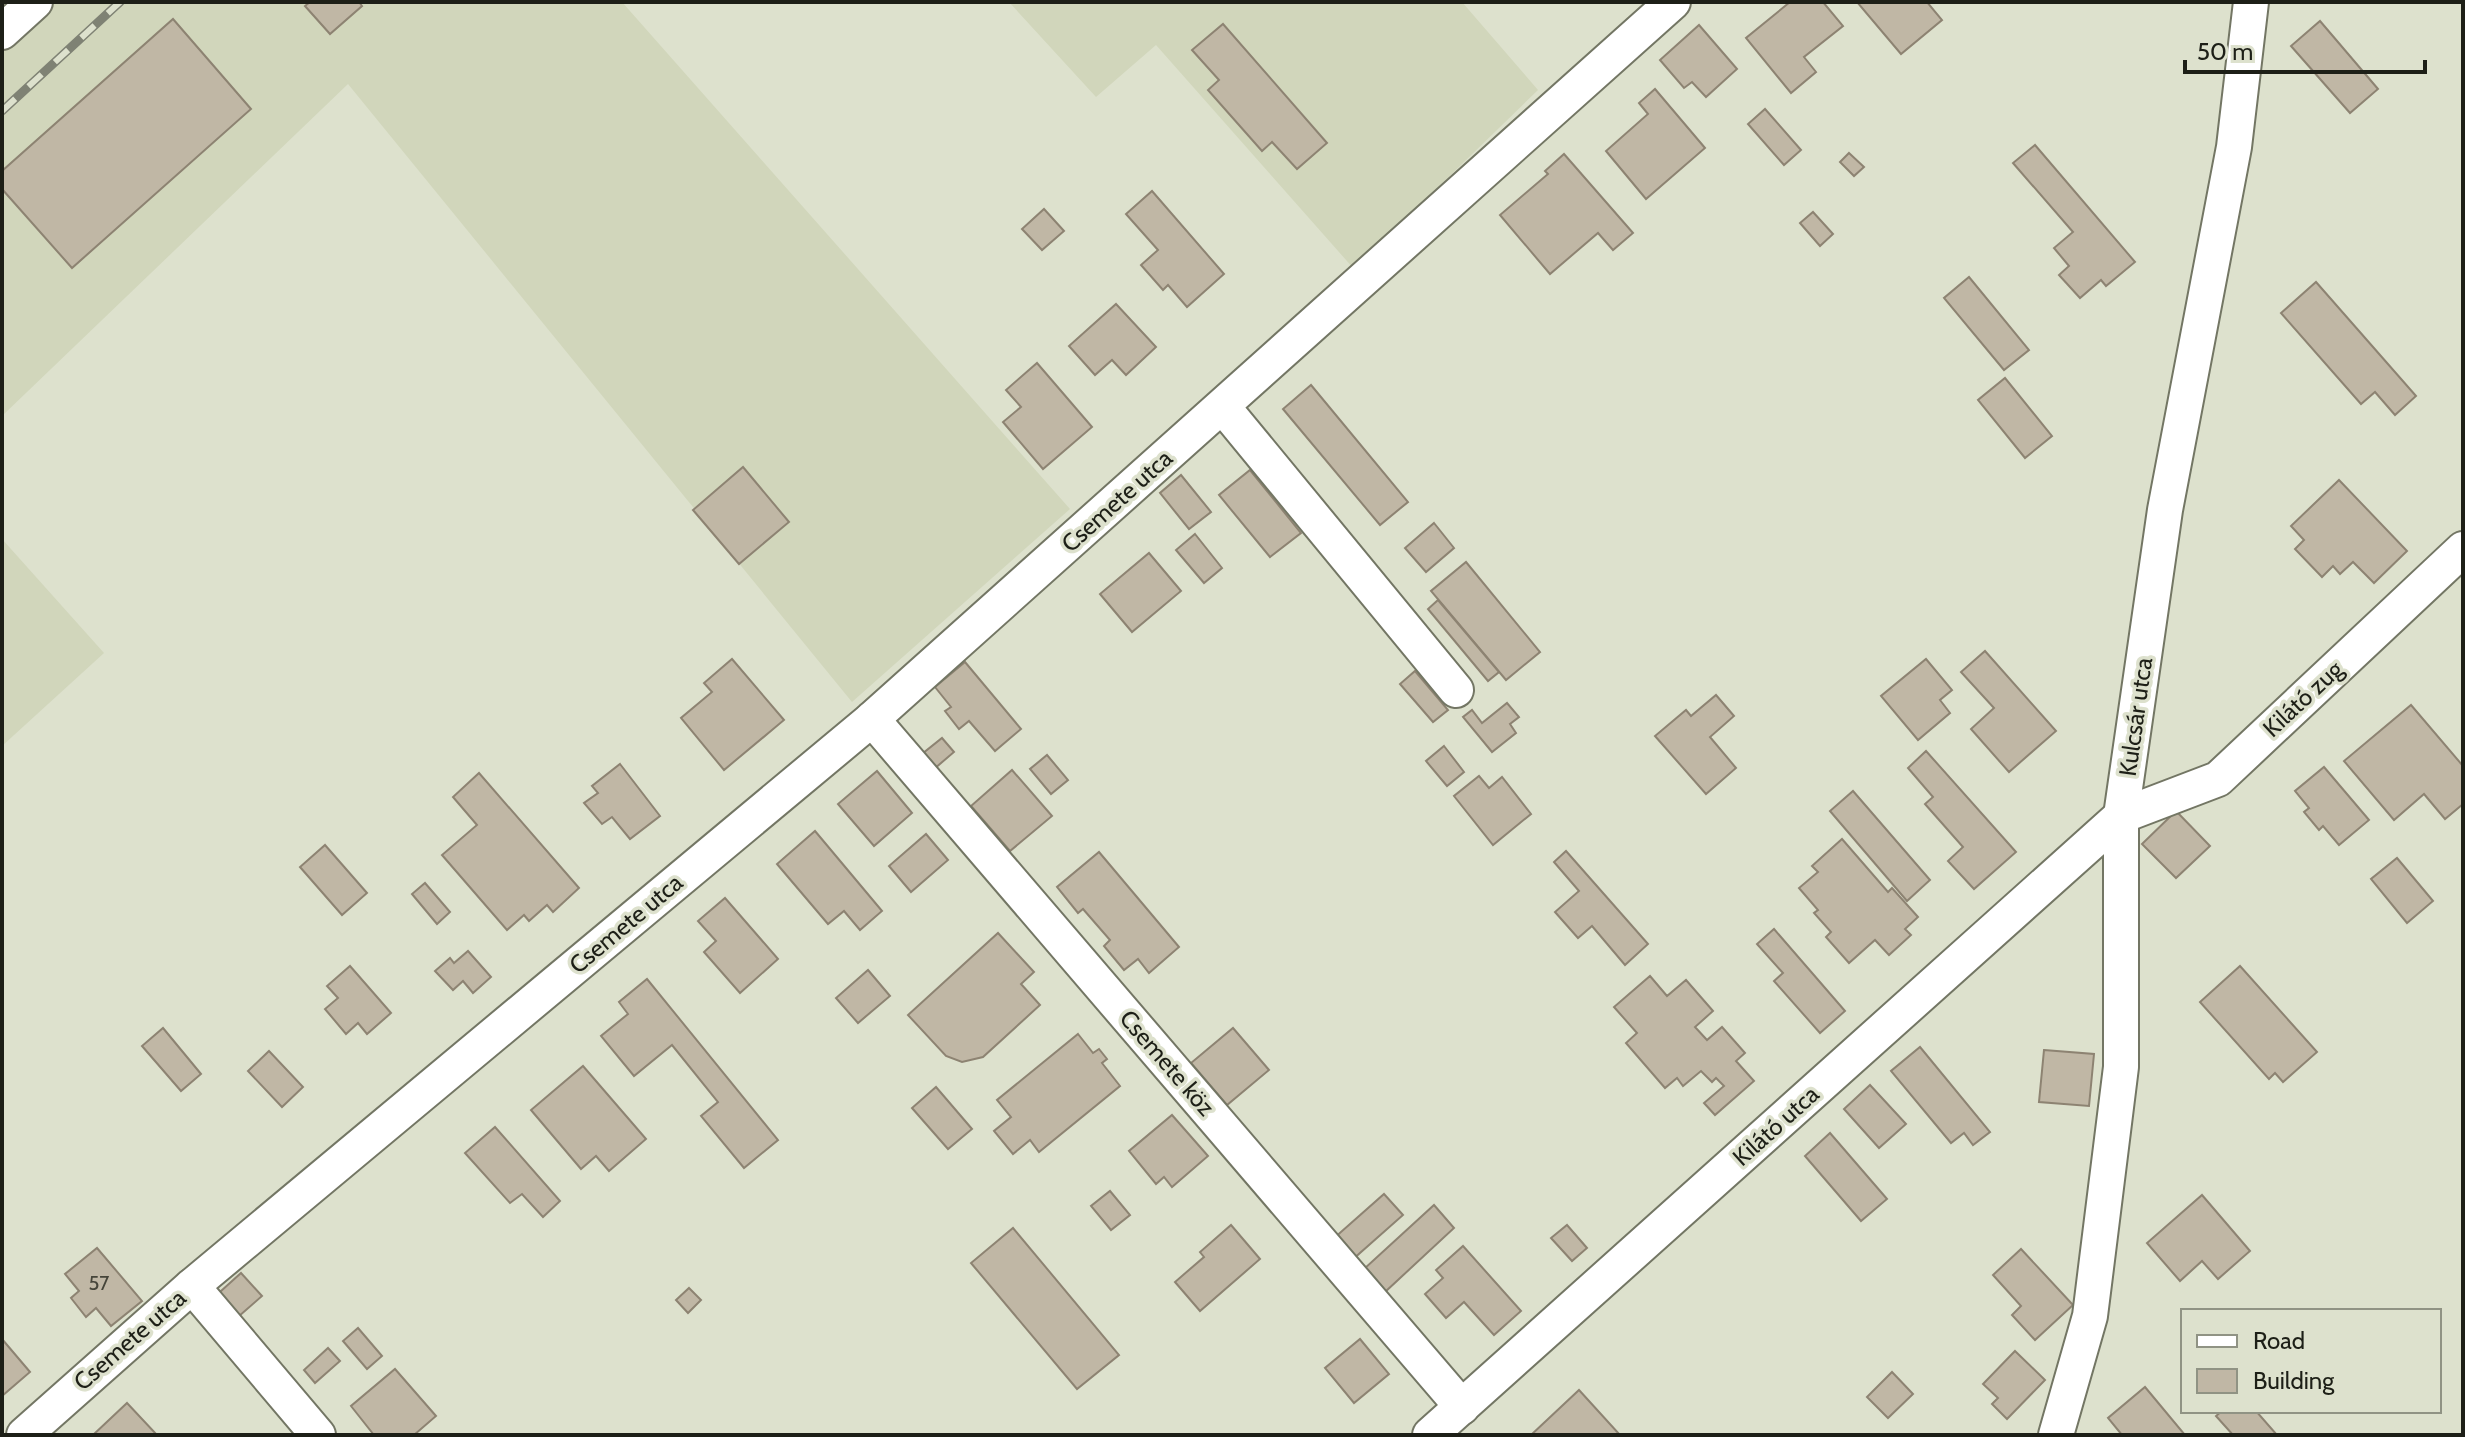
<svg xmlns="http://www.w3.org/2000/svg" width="2465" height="1437" font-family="Cabin,sans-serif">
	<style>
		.built { fill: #d1d6bb }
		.building { fill: #c0b7a5; stroke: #8d8372; stroke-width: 2 }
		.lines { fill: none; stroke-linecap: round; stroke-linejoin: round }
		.minor-casing { stroke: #737664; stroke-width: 38 }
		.minor { stroke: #fff; stroke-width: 34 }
		.rail-casing { stroke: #7f8274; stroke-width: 9 }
		.rail { stroke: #dde1cd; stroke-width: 6; stroke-dasharray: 18; stroke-linecap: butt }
		.labels { text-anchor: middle; stroke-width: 7; stroke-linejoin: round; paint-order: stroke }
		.number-label { font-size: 20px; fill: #46453a }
		.street-label { font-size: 24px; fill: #1d1f17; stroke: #dde1cd }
	</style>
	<rect width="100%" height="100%" fill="#dde1cd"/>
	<g class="built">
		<path d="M2,2h620l448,507 -218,193 -504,-618 -346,332z"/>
		<path d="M1009,2h453l76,88 -184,179 -198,-224 -60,52z"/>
		<path d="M2,539l102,114 -102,93z"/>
	</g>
	<g class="building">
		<path d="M310,2h49l3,4 -32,28 -25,-28z"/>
		<path d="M1790,2h33l20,24 -39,31 12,15 -25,21 -45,-55z"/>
		<path d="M1857,2h70l15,18 -41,34z"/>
		<path d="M173,19l78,90 -179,159 -70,-79v-18z"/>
		<path d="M2320,21l58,68 -28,24 -59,-67z"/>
		<path d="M1223,24l104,119 -30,26 -25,-27 -10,9 -54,-61 11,-10 -27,-30z"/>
		<path d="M1699,25l38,44 -31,28 -14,-15 -8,6 -24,-28z"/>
		<path d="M1655,89l50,59 -59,51 -40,-48 42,-37 -9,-11z"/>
		<path d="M1765,109l36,41 -17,15 -36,-41z"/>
		<path d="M2035,145l100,117 -29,24 -5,-6 -21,18 -21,-23 10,-9 -15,-18 19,-16 -60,-69z"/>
		<path d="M1849,153l15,14 -10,9 -14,-14z"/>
		<path d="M1564,154l69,79 -20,17 -15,-17 -48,41 -50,-59 48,-41 -3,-3z"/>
		<path d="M1152,191l72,83 -37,33 -19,-22 -5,5 -22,-25 17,-15 -32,-36z"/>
		<path d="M1044,209l20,22 -22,19 -20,-21z"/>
		<path d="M1813,212l20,22 -13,12 -20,-23z"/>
		<path d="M1969,277l60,73 -25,20 -60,-72z"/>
		<path d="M2316,282l100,114 -21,19 -20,-23 -14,12 -80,-91z"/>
		<path d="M1116,304l40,43 -30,28 -14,-15 -17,15 -26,-29z"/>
		<path d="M1037,363l55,64 -49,42 -40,-47 18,-15 -15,-17z"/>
		<path d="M2005,378l47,58 -27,22 -47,-58z"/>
		<path d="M1311,385l97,117 -28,23 -97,-116z"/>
		<path d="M743,467l46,55 -50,42 -46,-54z"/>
		<path d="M1250,470l51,63 -31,24 -51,-62z"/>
		<path d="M1181,475l30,37 -22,17 -29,-36z"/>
		<path d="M2339,480l68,71 -33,32 -21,-21 -13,12 -7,-8 -11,11 -27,-28 9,-9 -13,-14z"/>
		<path d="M1434,523l20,25 -28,24 -21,-24z"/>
		<path d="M1195,534l27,34 -18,15 -28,-33z"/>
		<path d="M1149,553l32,38 -49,41 -32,-38z"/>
		<path d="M1466,562l74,90 -34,28 -75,-89z"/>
		<path d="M1438,600l61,72 -11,9 -60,-72z"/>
		<path d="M1985,651l71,80 -47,41 -38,-43 23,-21 -33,-36z"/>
		<path d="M732,659l52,61 -60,50 -43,-52 31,-26 -8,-9z"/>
		<path d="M1926,659l26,31 -12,10 10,13 -32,27 -37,-44z"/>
		<path d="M965,662l56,67 -26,22 -26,-30 -10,8 -14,-18 6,-4 -16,-20z"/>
		<path d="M1415,671l33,39 -15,12 -33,-38z"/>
		<path d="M1716,695l18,21 -24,21 26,31 -30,26 -51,-58 31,-26 5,6z"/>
		<path d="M1507,703l12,14 -9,7 6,9 -24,19 -29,-35 9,-7 10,13z"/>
		<path d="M2411,705l52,61v38l-18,15 -21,-25 -30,26 -50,-59z"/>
		<path d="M942,738l12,14 -20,17 -12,-15z"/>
		<path d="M1444,746l20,26 -17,14 -21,-25z"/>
		<path d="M1926,751l90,101 -42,37 -26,-28 15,-14 -38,-43 8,-7 -25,-29z"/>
		<path d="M1047,755l21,25 -17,14 -21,-25z"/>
		<path d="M620,764l40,52 -30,23 -18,-22 -10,7 -18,-21 14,-10 -6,-7z"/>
		<path d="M2324,767l45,53 -30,25 -16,-19 -4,4 -15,-18 5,-4 -14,-17z"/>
		<path d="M1012,770l40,46 -42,35 -39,-45z"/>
		<path d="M877,771l35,42 -38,33 -36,-42z"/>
		<path d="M479,773l100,115 -26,24 -6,-7 -18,16 -5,-6 -17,15 -65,-75 35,-30 -24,-28z"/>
		<path d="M1479,776l10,12 13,-11 29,37 -38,31 -39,-49z"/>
		<path d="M1853,791l77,89 -23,21 -77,-90z"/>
		<path d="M2176,811l34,35 -34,32 -34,-34z"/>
		<path d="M815,831l67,80 -22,19 -16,-19 -16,13 -51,-60z"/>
		<path d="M926,834l22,26 -37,32 -22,-26z"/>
		<path d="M1842,839l46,53 4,-4 26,29 -13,12 6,6 -22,20 -14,-15 -26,23 -23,-26 5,-5 -17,-19 4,-3 -19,-22 19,-16 -6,-6z"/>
		<path d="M325,845l42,48 -25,22 -42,-48z"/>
		<path d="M1566,851l82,93 -23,21 -33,-39 -14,12 -23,-26 24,-21 -25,-29z"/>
		<path d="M1099,852l80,95 -30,26 -11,-14 -14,11 -20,-24 6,-6 -27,-31 -5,4 -21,-26z"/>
		<path d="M2397,858l36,43 -26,22 -36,-44z"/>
		<path d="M425,883l25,29 -13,12 -25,-30z"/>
		<path d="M725,898l53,61 -38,34 -36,-41 12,-11 -18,-20z"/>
		<path d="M1774,929l71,82 -25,22 -46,-52 9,-8 -26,-29z"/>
		<path d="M998,933l36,39 -13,12 19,21 -57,52 -21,5 -16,-6 -38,-41z"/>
		<path d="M468,951l23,26 -18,16 -10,-12 -10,9 -18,-19 15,-13 4,5z"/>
		<path d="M350,966l41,47 -24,21 -9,-11 -12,11 -21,-25 13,-11 -11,-12z"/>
		<path d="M2240,966l77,86 -34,30 -8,-9 -6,6 -69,-77z"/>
		<path d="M868,970l22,26 -32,27 -22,-25z"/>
		<path d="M1650,976l17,20 19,-16 27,31 -18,16 12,13 15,-13 23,26 -9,8 18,20 -39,34 -11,-12 20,-17 -8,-8 -4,4 -11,-11 -18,15 -6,-8 -12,10 -39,-45 11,-10 -23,-26z"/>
		<path d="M647,979l131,161 -34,28 -43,-52 17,-14 -46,-57 -38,31 -33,-40 27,-22 -9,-12z"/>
		<path d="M163,1028l38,46 -20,17 -39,-45z"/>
		<path d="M1233,1028l36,42 -42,35 -36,-42z"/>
		<path d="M1078,1034l15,19 6,-4 8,10 -5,4 18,23 -81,66 -9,-12 -17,14 -19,-23 17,-14 -14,-17z"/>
		<path d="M1920,1047l70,85 -17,13 -9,-12 -13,10 -60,-72z"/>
		<path d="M2044,1050l50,4 -5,52 -50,-4z"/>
		<path d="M269,1051l34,36 -21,20 -34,-36z"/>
		<path d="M583,1066l63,73 -37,32 -13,-15 -15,13 -50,-59z"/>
		<path d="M1870,1085l36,39 -27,24 -35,-39z"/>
		<path d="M936,1087l36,42 -24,20 -36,-41z"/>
		<path d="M1172,1115l36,41 -36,31 -8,-10 -8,7 -27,-33z"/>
		<path d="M495,1127l65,74 -17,16 -21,-23 -12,9 -45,-50z"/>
		<path d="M1830,1133l57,66 -26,22 -56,-65z"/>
		<path d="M1110,1191l20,24 -19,15 -20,-24z"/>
		<path d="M1384,1194l19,21 -51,45 -19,-21z"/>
		<path d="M2202,1195l48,56 -32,28 -16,-18 -22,20 -33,-38z"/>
		<path d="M1434,1205l20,23 -69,64 -21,-23z"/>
		<path d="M1231,1225l29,34 -60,52 -25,-29 29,-25 -4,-5z"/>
		<path d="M1567,1225l20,23 -15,13 -21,-23z"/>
		<path d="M1013,1228l106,127 -42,34 -106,-126z"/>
		<path d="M1463,1246l58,65 -27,24 -30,-33 -18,16 -21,-24 18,-16 -7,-8z"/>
		<path d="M97,1248l45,53 -31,25 -15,-18 -10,9 -15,-19 8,-7 -14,-17z"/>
		<path d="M2021,1249l52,56 -38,35 -23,-25 9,-9 -28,-31z"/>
		<path d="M241,1273l21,23 -31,27 -20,-23z"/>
		<path d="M689,1288l12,12 -13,13 -12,-13z"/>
		<path d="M358,1328l24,28 -15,13 -24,-28z"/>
		<path d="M2,1339l28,33 -28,24z"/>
		<path d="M1360,1339l29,35 -35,29 -29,-35z"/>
		<path d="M328,1348l12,13 -25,22 -11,-13z"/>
		<path d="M2015,1351l30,29 -38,39 -15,-15 6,-6 -15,-14z"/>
		<path d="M395,1369l41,47 -22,19h-40l-23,-29z"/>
		<path d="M1892,1372l21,22 -25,24 -21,-21z"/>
		<path d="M2145,1387l40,48h-63l-14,-17z"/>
		<path d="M1579,1390l41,45h-89z"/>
		<path d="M127,1403l30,32h-64z"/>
		<path d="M2222,1411h34l21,24h-44l-17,-19z"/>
	</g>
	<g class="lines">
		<defs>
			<g id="minor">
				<path d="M2,32l33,-30"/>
				<path d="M1223,407l233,283"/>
				<path d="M872,719l590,688"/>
				<path d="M192,1286l126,149"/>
				<path d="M24,1435l168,-149 680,-567 801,-717"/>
				<path d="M1430,1435l691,-619 97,-37 245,-230"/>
				<path d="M2056,1435l34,-119 31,-249v-251l44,-306 69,-363 17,-145"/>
			</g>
		</defs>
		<use href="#minor" class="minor-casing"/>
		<use href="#minor" class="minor"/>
		<defs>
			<path id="rail" d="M2,111l118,-109"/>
		</defs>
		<use href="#rail" class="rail-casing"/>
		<use href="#rail" class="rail"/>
	</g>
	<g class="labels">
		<g class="number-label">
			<text x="99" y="1290">57</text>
		</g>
		<g class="street-label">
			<text transform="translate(1117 501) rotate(-42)" y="8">Csemete utca</text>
			<text transform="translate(2303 699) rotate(-43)" y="8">Kilátó zug</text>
			<text transform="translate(2136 717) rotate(-82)" y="8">Kulcsár utca</text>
			<text transform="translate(626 924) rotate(-40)" y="8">Csemete utca</text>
			<text transform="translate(1167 1063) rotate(49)" y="8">Csemete köz</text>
			<text transform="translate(1776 1126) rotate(-42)" y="8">Kilátó utca</text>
			<text transform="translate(130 1340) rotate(-41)" y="8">Csemete utca</text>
		</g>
	</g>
	<rect width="2465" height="1437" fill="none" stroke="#1d1f17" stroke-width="8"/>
	<rect x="2181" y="1309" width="260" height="104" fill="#dde1cd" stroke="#909384" stroke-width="2"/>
	<rect x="2197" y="1335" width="40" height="12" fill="#ffffff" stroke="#909384" stroke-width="2"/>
	<text x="2253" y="1349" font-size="24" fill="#1d1f17">Road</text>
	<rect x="2197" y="1369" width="40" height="24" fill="#c0b7a5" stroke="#909384" stroke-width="2"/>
	<text x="2253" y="1389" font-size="24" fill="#1d1f17">Building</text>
	<path d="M2185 60v12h240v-12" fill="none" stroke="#1d1f17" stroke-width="4"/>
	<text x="2197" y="60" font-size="24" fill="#1d1f17" stroke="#dde1cd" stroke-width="6" paint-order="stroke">50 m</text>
</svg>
